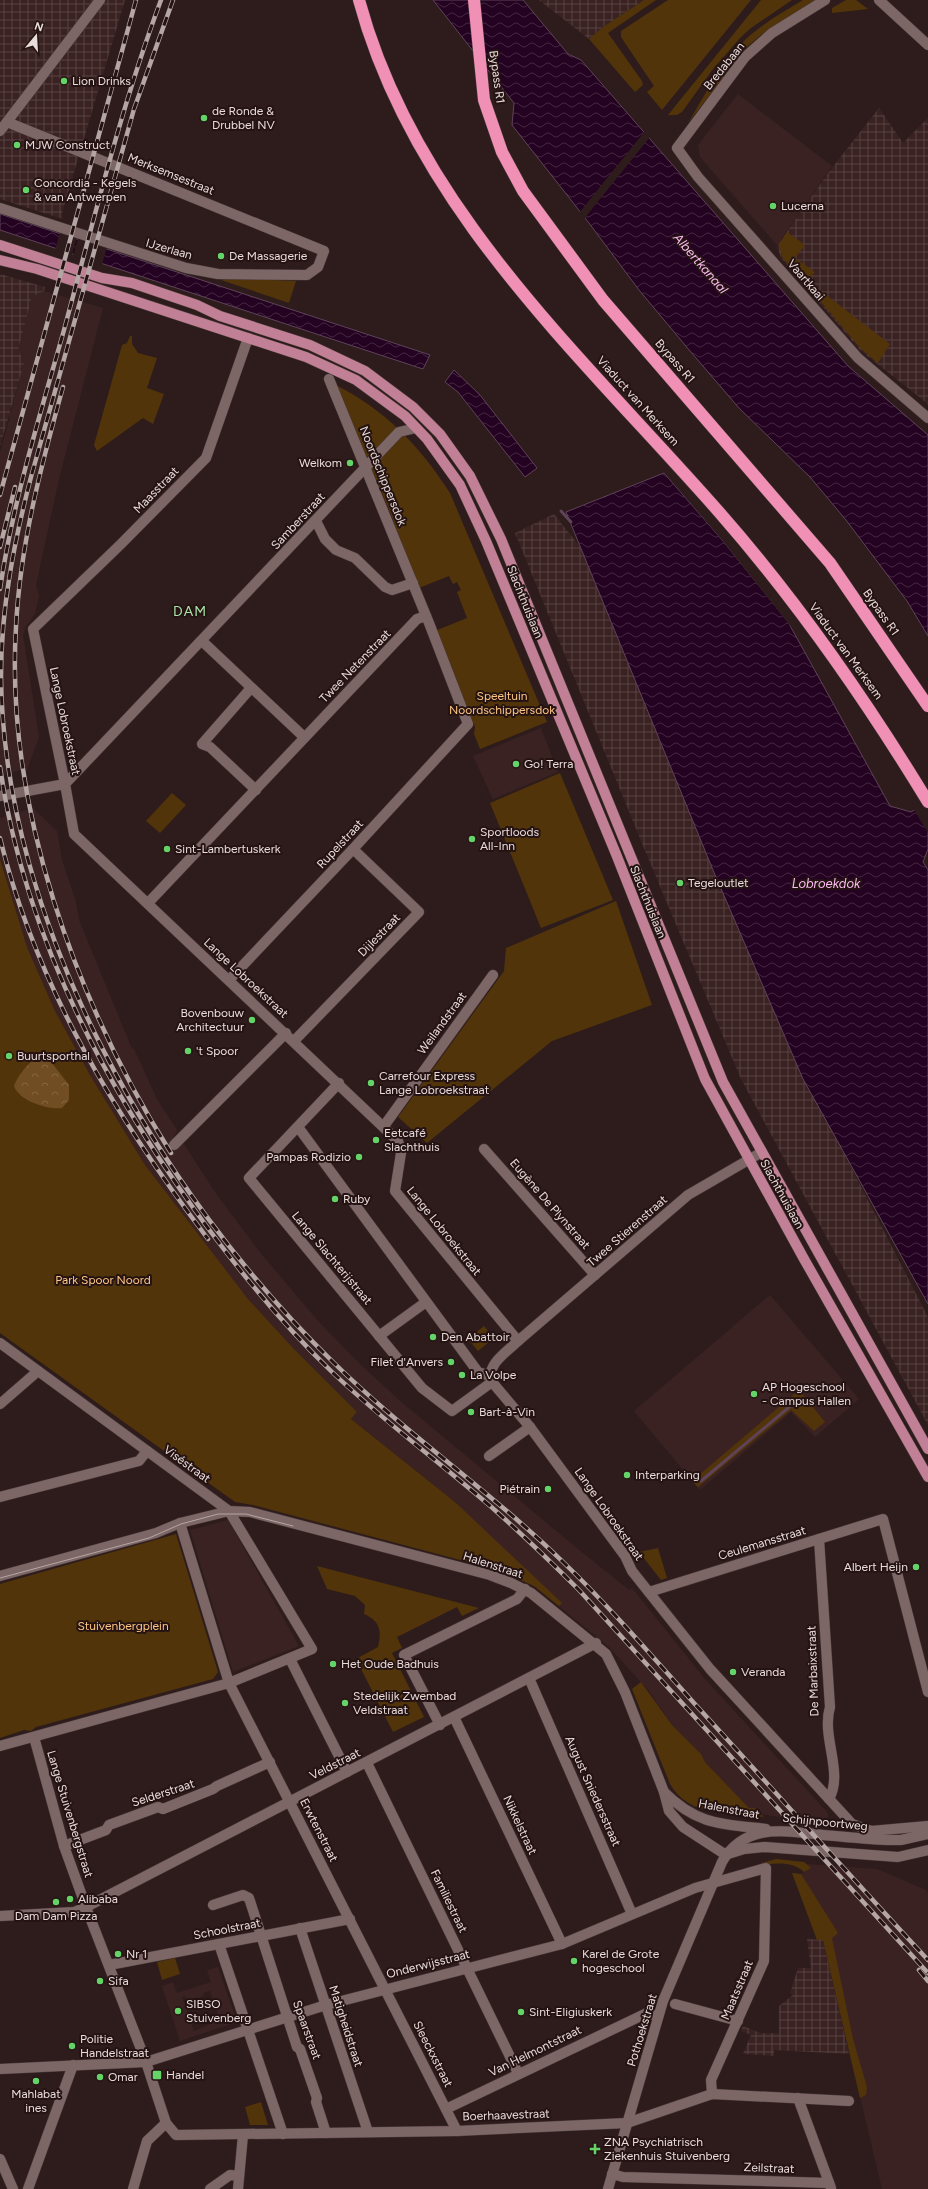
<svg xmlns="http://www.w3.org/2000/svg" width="928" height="2189" font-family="Figtree,sans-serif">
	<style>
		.built { fill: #3b2222; fill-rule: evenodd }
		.industrial { fill: url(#industrial-grid) }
		.green { fill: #513409 }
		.forest { fill: url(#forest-crowns) }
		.water { fill: url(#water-waves); stroke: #5f4359 }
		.pier { fill: #2e1c1c }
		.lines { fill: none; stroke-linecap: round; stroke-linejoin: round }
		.stream { stroke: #5f4359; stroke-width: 3 }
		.street-casing { stroke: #483939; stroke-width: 11 }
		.secondary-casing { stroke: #483939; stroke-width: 11 }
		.primary-casing { stroke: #483939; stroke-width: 11 }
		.highway-casing { stroke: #483939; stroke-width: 13 }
		.street { stroke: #7d6766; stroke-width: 10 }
		.secondary { stroke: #7d6766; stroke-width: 10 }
		.primary { stroke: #c18095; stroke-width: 10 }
		.highway { stroke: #ef90b4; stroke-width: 12 }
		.tram { stroke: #b4a6a5; stroke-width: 1 }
		.rail-casing { stroke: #b4a6a5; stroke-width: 4.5 }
		.rail { stroke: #241312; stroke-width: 3; stroke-dasharray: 9; stroke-linecap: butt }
		.poi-dot { fill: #64d468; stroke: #241312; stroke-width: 1.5 }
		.labels { text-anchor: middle; stroke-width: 4; stroke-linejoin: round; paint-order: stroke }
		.street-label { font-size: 12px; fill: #e9dcdb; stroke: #241312 }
		.poi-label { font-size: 12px; fill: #e9dcdb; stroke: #241312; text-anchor: start }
		.park-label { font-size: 12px; fill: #fdc583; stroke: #241312 }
		.water-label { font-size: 13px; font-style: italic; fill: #febcf4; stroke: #241312 }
		.quarter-label { font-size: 14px; letter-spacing: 1px; fill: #aae5aa; stroke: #241312 }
	</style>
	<defs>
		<pattern id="industrial-grid" width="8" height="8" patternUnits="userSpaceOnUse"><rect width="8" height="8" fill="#3b2222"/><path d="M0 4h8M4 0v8" fill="none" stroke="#574242"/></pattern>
		<pattern id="forest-crowns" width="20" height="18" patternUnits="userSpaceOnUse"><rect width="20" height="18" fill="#704d22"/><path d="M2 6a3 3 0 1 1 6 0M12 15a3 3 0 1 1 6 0" fill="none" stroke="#846642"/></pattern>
		<pattern id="water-waves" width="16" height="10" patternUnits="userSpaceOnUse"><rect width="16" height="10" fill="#240221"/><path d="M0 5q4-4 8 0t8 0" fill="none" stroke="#442641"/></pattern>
	</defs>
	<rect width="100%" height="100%" fill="#2e1c1c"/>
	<g class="built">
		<path d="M738,94l94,72 -55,79 -77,-88 -2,-12z"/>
		<path d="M44,291l59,17 -44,171 -23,106 3,11 -4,18 -9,12 -3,9 16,102 -13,35v-3l-26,6v-323l10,-35 -2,-1 1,-4h2l11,-41 -2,-1 -2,-20 14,-53z"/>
		<path d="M541,728l17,44 -65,27 -20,-43z"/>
		<path d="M33,808l24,23 5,29 14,42 3,18 53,129h2l23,50 20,31 -6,12 4,6 8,-5 34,52 45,60 57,67 40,41 41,38 173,144 56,45 3,-2 73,91 123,134v11l-68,-10 -6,-6h-5l-44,-46 -4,-8 -29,-29 -23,-34 -41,-45 -74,-60 -79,-84 -104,-83 6,-7 -62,-62 -47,-51 -44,-54 -59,-80 -55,-90 -35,-64 -28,-64 -27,-88v-41z"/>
		<path d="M770,1295l89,104 -44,38 -24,-25 -91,78 -66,-79z"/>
		<path d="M228,1520l71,126 -66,26 -43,-142z"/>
		<path d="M806,1864l71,5 49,21 2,3v296h-46l-59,-249 -31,-67 9,1 9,-6z"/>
		<path d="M218,1967l19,55 -57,19 -18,-55 11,-4 4,11 34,-11 -4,-12zM210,1991l10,29 -26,11 -12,-34 3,-1 2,4 3,-1 1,2 13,-5 -1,-3z"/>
	</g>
	<g class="industrial">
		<path d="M0,0h125l-63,213 1,6 -63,-20z"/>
		<path d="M539,0h105l-41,27 -14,12z"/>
		<path d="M879,108l24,35 25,-25v286l-67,-53 -80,-93 -4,-12 51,-73z"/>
		<path d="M0,274l45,13 -1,4 -12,6 -14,53 6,13 -1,3h-2l-1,4 2,1 -22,75z"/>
		<path d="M554,514l26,33 133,323 90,209 32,57 93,181v108l-187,-346 -95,-226 -131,-320z"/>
		<path d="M807,1939l16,1 26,114 -75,-4v6l-31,-2 8,-19 -10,-4 2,-5 17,7h19v-27l14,-11 -3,-2 8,-25h13z"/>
	</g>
	<g class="green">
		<path d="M644,0h12l-48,33 34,48 1,4 -8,7 -46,-53 14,-12z"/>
		<path d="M668,0h83l-89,110 -15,-18 7,-6 -33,-49v-6z"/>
		<path d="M761,0h31l-41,28 -10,9 -28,32 -31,43 -5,3h-9z"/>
		<path d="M803,0h14l-56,35 -13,11 -60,77c17,-28 33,-60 57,-83 17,-16 38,-28 58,-40z"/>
		<path d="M846,0h10l12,9 -36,4v-5z"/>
		<path d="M787,232l18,13 -10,13 20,14 -10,12 -23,-27 -3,-13z"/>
		<path d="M222,278l74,3 -7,22 -68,-23z"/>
		<path d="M821,291l69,53 -12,19 -16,-13 -46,-54z"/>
		<path d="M130,336h2v8l6,9 19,5 -10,30 17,6 -11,30 -10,-6 -46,33 -3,-6 28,-100 5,-2z"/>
		<path d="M336,385c48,24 85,62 114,108l97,229 -67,27 -6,-15 1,-7 -40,-96 32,-13 -10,-26 4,-2 -4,-8 -4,2 -4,-8 -30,12 -31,-81z"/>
		<path d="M560,773l53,127 -72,28 -51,-125z"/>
		<path d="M172,793l14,12 -26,28 -14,-12z"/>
		<path d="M0,859l27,88 28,64 35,64 55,90 103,134 47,51 62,62 -6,7 104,83 107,101 -3,3 -25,-20 -36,-16 -245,-65 -18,-3 -235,-169z"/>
		<path d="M616,901l36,104 -100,36 -125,102 -29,-26 106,-146 2,-23z"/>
		<path d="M484,1326l10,12 -16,13 -10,-12z"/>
		<path d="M799,1390l26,32 -11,9 -23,-21 -93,77 -6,-6z"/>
		<path d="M176,1534l42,138 -5,7 -177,48 -5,4 -7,-1 -24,8v-154z"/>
		<path d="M658,1548l9,30 -6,2 -22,-28z"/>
		<path d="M317,1566l162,42 -17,8 -5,-9 -60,30 5,11 -10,5 32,64 -31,15 -37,-73 22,-12c4,-16 2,-26 -14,-33l1,-9 -10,-9 -28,-7z"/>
		<path d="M641,1682l31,43 29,29 4,8 44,46h5l10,9c-35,-4 -75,0 -94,-33l-38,-95z"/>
		<path d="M776,1859l28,3 7,6 -7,4c-11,-11 -28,-9 -42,-7l-1,-2z"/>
		<path d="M792,1873l9,1 37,59 -6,5 21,101 14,48 -1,8 -6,3 -37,-158h-6z"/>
		<path d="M175,1958l5,16 -18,6 -5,-18z"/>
		<path d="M261,2102l7,23h-18l-5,-18z"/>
	</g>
	<path class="forest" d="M43,1055l5,3 21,27v15l-7,8c-14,2 -43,-7 -48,-22 4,-11 17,-28 29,-31z"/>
	<g class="water">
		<path d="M433,0h90l45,54 13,6 267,306 80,69v201l-21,-35 -61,-81 -36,-43 -71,-69 -49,-57 -51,-61 -50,-67 -77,-98 2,-22z"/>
		<path d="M0,214l418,137 12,4 -7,14 -423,-139z"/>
		<path d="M454,370l26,25 57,73 -12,9 -67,-85 -13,-10z"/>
		<path d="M664,473l59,68 65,81 102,184 21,6 17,-10v47l-5,13 5,8v434l-125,-225 -90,-209 -147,-358z"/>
	</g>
	<g class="pier">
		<path d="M645,131l5,6 -66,82 -5,-6z"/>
		<path d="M60,232l17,5 -5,18 -17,-5z"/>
		<path d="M78,238l29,9 -5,18 -29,-9z"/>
		<path d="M663,471h3l58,68 66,82 6,12 -73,-92z"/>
		<path d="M928,800v33l-15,-25z"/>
	</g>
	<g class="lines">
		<g class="stream">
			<path d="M561,511l10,11"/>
			<path d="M701,1481l93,-78"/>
		</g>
		<defs>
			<g id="street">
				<path d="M879,0l49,45"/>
				<path d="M0,131l100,-131"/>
				<path d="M0,208l186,60 32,6 89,1 11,-8 6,-16 -317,-129"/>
				<path d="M316,521l9,18 11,11 19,8 30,29 7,3 21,-7"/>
				<path d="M202,641l102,96"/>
				<path d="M251,688l-49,56 8,3 46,43"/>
				<path d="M65,784l-32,-155 88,-85 85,-86 42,-120"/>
				<path d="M65,784l334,-352 17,-4"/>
				<path d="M149,902l268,-283 9,-3"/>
				<path d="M229,980l124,-131 115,-125 -39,-101 -100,-244"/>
				<path d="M294,1041l125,-129 -66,-63"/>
				<path d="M339,1083l-90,95 173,210 30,23 40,-29"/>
				<path d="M384,1126l109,-151"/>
				<path d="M298,1127l180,245 12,4"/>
				<path d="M174,1145l112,-112"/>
				<path d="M484,1149l111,126"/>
				<path d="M379,1336l47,-34"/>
				<path d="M518,1341c-11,11 -33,24 -26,41l38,45 95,129 7,15 78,98 142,155 19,7 57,-5"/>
				<path d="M0,1404l38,-33"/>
				<path d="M489,1456l41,-29"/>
				<path d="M0,1497l139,-36 8,-10"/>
				<path d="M180,1523l49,160 228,448"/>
				<path d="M819,1539l11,168c-9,30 14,65 -1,92"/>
				<path d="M0,1576l156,-43 24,-10 49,-12 83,138 -83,34 -229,63"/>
				<path d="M649,1592l234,-73 45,173"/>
				<path d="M290,1659l57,113"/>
				<path d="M529,1678l103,236"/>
				<path d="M454,1717l108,227"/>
				<path d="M440,1725l-36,-70 113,-56 8,-10"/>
				<path d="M34,1737l30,109 22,61 60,155 20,61 10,12 281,-4 170,-8 85,-29 137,7"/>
				<path d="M367,1763l151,310"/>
				<path d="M64,1846l42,-16 3,-5 49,-18 5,2 50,-20 4,-3 53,-24"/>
				<path d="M213,1905l30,-10 6,3 48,149 3,2 17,49 -1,4 10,31"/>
				<path d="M0,1916l74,-4 12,-5 510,-264"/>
				<path d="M300,1928l68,204"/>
				<path d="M219,1944l64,190"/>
				<path d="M109,1965l241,-46"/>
				<path d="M675,2004l63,17"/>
				<path d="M0,2069l146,-7 180,-57 236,-61 133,-56 71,-20 -2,93 -53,119 1,14"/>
				<path d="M798,2098l33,90"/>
				<path d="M446,2109l201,-96 11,3"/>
				<path d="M0,2159l13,30"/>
				<path d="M612,2174l11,3 206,6"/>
				<path d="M28,2189l45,-124"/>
				<path d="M133,2189l14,-48 19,-18"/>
				<path d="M210,2189l20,-14 9,1"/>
				<path d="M238,2189l5,-54"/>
			</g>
			<g id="secondary">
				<path d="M825,0l-53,33 -27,24 -68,91 21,29 160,181 70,60"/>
				<path d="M0,796l65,-12 9,50 324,307 3,12 -6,38 123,150 170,-146 74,-43"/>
				<path d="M0,1343l229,168 21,1 240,63 21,8 20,10 75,61 19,38 39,100 5,19 14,16 43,28"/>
				<path d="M664,1792c33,33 57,32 102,37"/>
				<path d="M728,1854l16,-5 21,-2 133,10 30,-7"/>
				<path d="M608,2189l55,-188 59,-139c23,-40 63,-31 101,-27 22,2 43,4 64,5h14l27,-6"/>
			</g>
			<g id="primary">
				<path d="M0,245l102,33 30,5 65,22 23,11 90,29 55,26 48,36 27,27 30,42 31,63 222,543 205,367"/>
				<path d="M0,260l37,9 269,88 50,23 49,36 22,23 33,46 26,56 130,313 89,225 99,180 124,218"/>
			</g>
			<g id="highway">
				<path d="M359,0c56,208 223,356 360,512 79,90 147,188 209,290"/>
				<path d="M474,0l10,100 18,52 21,39 80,109 227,263 98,143"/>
			</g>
		</defs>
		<use href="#street" class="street-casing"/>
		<use href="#secondary" class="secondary-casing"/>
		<use href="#primary" class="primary-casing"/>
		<use href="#highway" class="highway-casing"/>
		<use href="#street" class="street"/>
		<use href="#secondary" class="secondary"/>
		<use href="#primary" class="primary"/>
		<use href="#highway" class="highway"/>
		<path class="tram" d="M0,1578l149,-40 32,-14 37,-10h28l47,12"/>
		<defs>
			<g id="rail">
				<path d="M173,0l-39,109 -103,368c-17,65 -30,131 -30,199 2,248 158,517 332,686 72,71 156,128 229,199 46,44 88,93 131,141 79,86 156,173 235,258"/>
				<path d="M63,387c-22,79 -43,158 -47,240 -11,179 60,376 155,526"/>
				<path d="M0,495l136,-495"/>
				<path d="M0,547l15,-60"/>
				<path d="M0,589c13,-88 40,-174 64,-259 30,-111 57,-223 97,-330"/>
				<path d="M0,767c23,161 100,311 194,442 41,57 86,113 137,162 52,50 111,93 166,141 28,25 55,51 82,78l349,383"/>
				<path d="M0,838c36,148 117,281 208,401"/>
				<path d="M919,1970l9,11"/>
			</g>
		</defs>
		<use href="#rail" class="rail-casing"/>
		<use href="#rail" class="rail"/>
	</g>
	<g class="poi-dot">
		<circle cx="64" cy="81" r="4"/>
		<circle cx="204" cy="118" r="4"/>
		<circle cx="17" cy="145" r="4"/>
		<circle cx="26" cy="190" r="4"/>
		<circle cx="773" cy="206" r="4"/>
		<circle cx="221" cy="256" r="4"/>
		<circle cx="350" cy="463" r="4"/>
		<circle cx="516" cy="764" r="4"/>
		<circle cx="472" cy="839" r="4"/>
		<circle cx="167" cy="849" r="4"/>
		<circle cx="680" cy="883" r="4"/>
		<circle cx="252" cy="1020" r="4"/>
		<circle cx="188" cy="1051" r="4"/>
		<circle cx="9" cy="1056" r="4"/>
		<circle cx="371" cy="1083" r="4"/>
		<circle cx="376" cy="1140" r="4"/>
		<circle cx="359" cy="1157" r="4"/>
		<circle cx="335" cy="1199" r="4"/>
		<circle cx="433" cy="1337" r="4"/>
		<circle cx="451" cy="1362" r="4"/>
		<circle cx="462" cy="1375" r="4"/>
		<circle cx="754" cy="1394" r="4"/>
		<circle cx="471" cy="1412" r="4"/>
		<circle cx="627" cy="1475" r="4"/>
		<circle cx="548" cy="1489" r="4"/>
		<circle cx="916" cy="1567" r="4"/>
		<circle cx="333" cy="1664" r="4"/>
		<circle cx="733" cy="1672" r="4"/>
		<circle cx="345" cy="1703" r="4"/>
		<circle cx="70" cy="1899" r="4"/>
		<circle cx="56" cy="1902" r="4"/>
		<circle cx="118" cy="1954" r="4"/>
		<circle cx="574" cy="1961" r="4"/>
		<circle cx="100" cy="1981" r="4"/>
		<circle cx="178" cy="2011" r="4"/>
		<circle cx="521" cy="2012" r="4"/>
		<circle cx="72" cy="2046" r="4"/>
		<rect x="152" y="2070" width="10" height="10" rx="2"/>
		<circle cx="100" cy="2077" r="4"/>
		<circle cx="36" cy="2081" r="4"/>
		<path d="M593 2143h4v4h4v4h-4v4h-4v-4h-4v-4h4z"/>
	</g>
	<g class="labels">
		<g class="street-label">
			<text transform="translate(724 66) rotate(-51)" y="4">Bredabaan</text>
			<text transform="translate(497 77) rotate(82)" y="4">Bypass R1</text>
			<text transform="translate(171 174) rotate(22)" y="4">Merksemsestraat</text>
			<text transform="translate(169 249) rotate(16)" y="4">IJzerlaan</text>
			<text transform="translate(806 280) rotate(49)" y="4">Vaartkaai</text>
			<text transform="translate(675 361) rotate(49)" y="4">Bypass R1</text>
			<text transform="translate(638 401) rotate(48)" y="4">Viaduct van Merksem</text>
			<text transform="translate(383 476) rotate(68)" y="4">Noordschippersdok</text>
			<text transform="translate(156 490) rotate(-46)" y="4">Maasstraat</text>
			<text transform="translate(298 521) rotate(-47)" y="4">Samberstraat</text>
			<text transform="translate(525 602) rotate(68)" y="4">Slachthuislaan</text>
			<text transform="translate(881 612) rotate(55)" y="4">Bypass R1</text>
			<text transform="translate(846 651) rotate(54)" y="4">Viaduct van Merksem</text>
			<text transform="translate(355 666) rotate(-46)" y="4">Twee Netenstraat</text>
			<text transform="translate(65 721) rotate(78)" y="4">Lange Lobroekstraat</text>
			<text transform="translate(340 844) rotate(-47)" y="4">Rupelstraat</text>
			<text transform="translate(648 902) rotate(68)" y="4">Slachthuislaan</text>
			<text transform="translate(379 935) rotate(-46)" y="4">Dijlestraat</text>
			<text transform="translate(246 978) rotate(43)" y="4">Lange Lobroekstraat</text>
			<text transform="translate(442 1023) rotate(-54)" y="4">Weilandstraat</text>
			<text transform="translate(782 1194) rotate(61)" y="4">Slachthuislaan</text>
			<text transform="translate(550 1204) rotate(49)" y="4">Eugène De Plynstraat</text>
			<text transform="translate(444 1231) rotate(51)" y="4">Lange Lobroekstraat</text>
			<text transform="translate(627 1231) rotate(-41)" y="4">Twee Stierenstraat</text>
			<text transform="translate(332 1258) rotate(50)" y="4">Lange Slachterijstraat</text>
			<text transform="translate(187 1464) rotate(36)" y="4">Viséstraat</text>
			<text transform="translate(609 1514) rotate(55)" y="4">Lange Lobroekstraat</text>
			<text transform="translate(762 1543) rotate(-17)" y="4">Ceulemansstraat</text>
			<text transform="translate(493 1565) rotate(18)" y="4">Halenstraat</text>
			<text transform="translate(813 1671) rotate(-92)" y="4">De Marbaixstraat</text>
			<text transform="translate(335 1764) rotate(-27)" y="4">Veldstraat</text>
			<text transform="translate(593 1791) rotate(66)" y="4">August Sniedersstraat</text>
			<text transform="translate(163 1793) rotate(-18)" y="4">Selderstraat</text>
			<text transform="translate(729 1809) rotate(11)" y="4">Halenstraat</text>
			<text transform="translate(70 1814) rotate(73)" y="4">Lange Stuivenbergstraat</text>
			<text transform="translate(825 1822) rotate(6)" y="4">Schijnpoortweg</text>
			<text transform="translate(520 1825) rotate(65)" y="4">Nikkelstraat</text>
			<text transform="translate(319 1830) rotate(63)" y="4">Erwtenstraat</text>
			<text transform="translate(449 1901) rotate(64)" y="4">Familiestraat</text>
			<text transform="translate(227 1929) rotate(-11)" y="4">Schoolstraat</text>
			<text transform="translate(428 1964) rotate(-14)" y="4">Onderwijsstraat</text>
			<text transform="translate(737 1990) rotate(-67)" y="4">Maatsstraat</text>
			<text transform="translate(346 2026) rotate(72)" y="4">Matigheidstraat</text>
			<text transform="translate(307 2030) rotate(70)" y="4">Spaarstraat</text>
			<text transform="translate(642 2030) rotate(-73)" y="4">Pothoekstraat</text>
			<text transform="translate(535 2051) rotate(-26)" y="4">Van Helmontstraat</text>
			<text transform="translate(433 2054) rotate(63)" y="4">Sleeckxstraat</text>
			<text transform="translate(506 2115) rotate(-2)" y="4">Boerhaavestraat</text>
			<text transform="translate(769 2168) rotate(2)" y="4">Zeilstraat</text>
		</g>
		<g class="poi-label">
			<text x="72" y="85">Lion Drinks</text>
			<text x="212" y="115">de Ronde &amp;<tspan x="212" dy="14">Drubbel NV</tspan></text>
			<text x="25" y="149">MJW Construct</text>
			<text x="34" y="187">Concordia - Kegels<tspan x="34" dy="14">&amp; van Antwerpen</tspan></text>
			<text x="781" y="210">Lucerna</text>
			<text x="229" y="260">De Massagerie</text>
			<text x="342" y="467" text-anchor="end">Welkom</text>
			<text x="524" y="768">Go! Terra</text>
			<text x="480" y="836">Sportloods<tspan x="480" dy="14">All-Inn</tspan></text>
			<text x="175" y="853">Sint-Lambertuskerk</text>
			<text x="688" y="887">Tegeloutlet</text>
			<text x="244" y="1017" text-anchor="end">Bovenbouw<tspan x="244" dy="14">Architectuur</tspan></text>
			<text x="196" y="1055">'t Spoor</text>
			<text x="17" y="1060">Buurtsporthal</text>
			<text x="379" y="1080">Carrefour Express<tspan x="379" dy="14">Lange Lobroekstraat</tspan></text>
			<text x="384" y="1137">Eetcafé<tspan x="384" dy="14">Slachthuis</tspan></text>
			<text x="351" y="1161" text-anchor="end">Pampas Rodizio</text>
			<text x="343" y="1203">Ruby</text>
			<text x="441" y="1341">Den Abattoir</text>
			<text x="443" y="1366" text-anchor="end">Filet d'Anvers</text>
			<text x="470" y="1379">La Volpe</text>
			<text x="762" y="1391">AP Hogeschool<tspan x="762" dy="14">- Campus Hallen</tspan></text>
			<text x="479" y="1416">Bart-à-Vin</text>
			<text x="635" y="1479">Interparking</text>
			<text x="540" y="1493" text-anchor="end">Piétrain</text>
			<text x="908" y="1571" text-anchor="end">Albert Heijn</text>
			<text x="341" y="1668">Het Oude Badhuis</text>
			<text x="741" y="1676">Veranda</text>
			<text x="353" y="1700">Stedelijk Zwembad<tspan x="353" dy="14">Veldstraat</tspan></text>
			<text x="78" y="1903">Alibaba</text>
			<text x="56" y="1920" text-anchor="middle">Dam Dam Pizza</text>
			<text x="126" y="1958">Nr 1</text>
			<text x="582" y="1958">Karel de Grote<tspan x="582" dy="14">hogeschool</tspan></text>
			<text x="108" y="1985">Sifa</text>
			<text x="186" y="2008">SIBSO<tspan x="186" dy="14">Stuivenberg</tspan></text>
			<text x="529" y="2016">Sint-Eligiuskerk</text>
			<text x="80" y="2043">Politie<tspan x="80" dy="14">Handelstraat</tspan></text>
			<text x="166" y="2079">Handel</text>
			<text x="108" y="2081">Omar</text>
			<text x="36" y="2098" text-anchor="middle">Mahlabat<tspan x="36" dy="14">ines</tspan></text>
			<text x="604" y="2146">ZNA Psychiatrisch<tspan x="604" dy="14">Ziekenhuis Stuivenberg</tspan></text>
		</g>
		<g class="park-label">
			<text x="502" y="700">Speeltuin<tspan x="502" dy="14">Noordschippersdok</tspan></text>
			<text x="103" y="1284">Park Spoor Noord</text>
			<text x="123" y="1630">Stuivenbergplein</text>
		</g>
		<g class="water-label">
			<text transform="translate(701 263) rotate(49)" y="5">Albertkanaal</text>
			<text x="826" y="888">Lobroekdok</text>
		</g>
		<g class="quarter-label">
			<text x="190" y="616">DAM</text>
		</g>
	</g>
	<g transform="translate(36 36) rotate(18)" stroke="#241312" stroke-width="3" paint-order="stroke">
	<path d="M0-3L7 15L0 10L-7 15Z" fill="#e9dcdb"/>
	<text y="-6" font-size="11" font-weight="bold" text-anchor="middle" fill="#e9dcdb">N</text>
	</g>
</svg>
